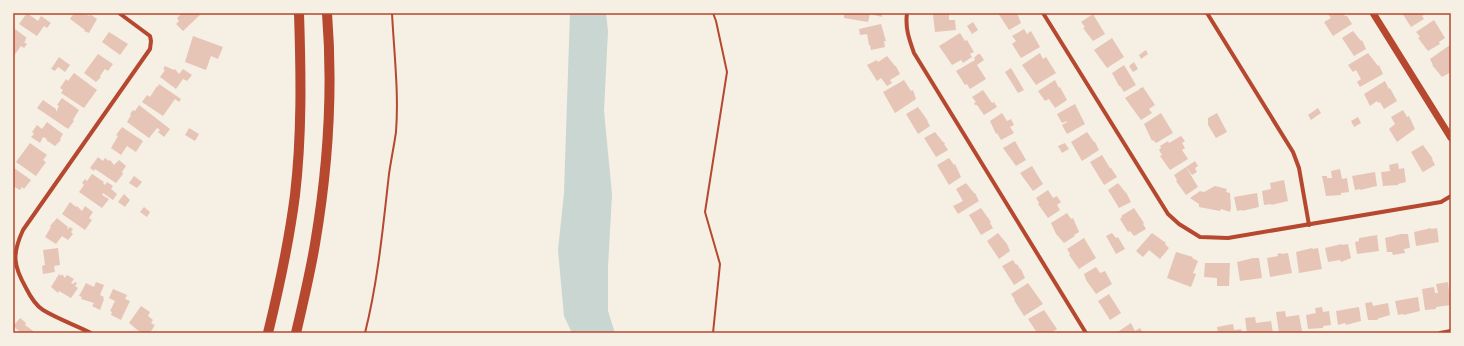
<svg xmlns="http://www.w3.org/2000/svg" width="1464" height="346" font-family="Rubik,sans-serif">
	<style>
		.water { fill: #c9d6d2 }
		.building { fill: #e6c5b7 }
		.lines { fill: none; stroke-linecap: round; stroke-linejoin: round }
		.path { stroke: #b5482f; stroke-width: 2 }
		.minor { stroke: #b5482f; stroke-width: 4 }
		.tertiary { stroke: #b5482f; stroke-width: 7 }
		.trunk { stroke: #b5482f; stroke-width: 10 }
		.neatline { fill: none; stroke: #b5482f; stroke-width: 1.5 }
	</style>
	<rect width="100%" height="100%" fill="#f6efe4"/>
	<path class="water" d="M570,13h36l2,18 -4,80 8,83 -4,73v44l7,22h-43l-8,-17 -6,-66 6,-57z"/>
	<g class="building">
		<path d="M27,13l11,8 3,-5 10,7 -4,5 -3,-2 -7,10 -18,-12z"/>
		<path d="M74,13h11l4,3 1,-2 7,5 -8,14 -5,-2 1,-1 -15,-11z"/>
		<path d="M182,13h20l-19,18 -7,-7 3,-3 -2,-3z"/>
		<path d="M844,13h38v4l-12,-3 -2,8 -24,-4z"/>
		<path d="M934,13h15v7h6l1,10 -21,2 -2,-17z"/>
		<path d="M998,13h19l4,10 -12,7z"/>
		<path d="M1327,13h16l2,3h2l5,8 -19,12 -9,-14 7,-4z"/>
		<path d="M1402,13h25l-5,3 2,3 -13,8z"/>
		<path d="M1093,14l12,20 -12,7 -10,-13 2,-1 -4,-5z"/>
		<path d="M1434,20l11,18 -6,4 1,2 -12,7 -10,-13 2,-1 -4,-5z"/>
		<path d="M973,22l5,8 -6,4 -5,-8z"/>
		<path d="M881,24l5,17h-2l1,6 -14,3 -1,-5h-1l-2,-11 -7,1 -1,-6z"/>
		<path d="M15,29l12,9 -2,1 1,1 -2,2 3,2 -3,4 -3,-2 -8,11v-25z"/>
		<path d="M1024,29l3,5 4,-3 9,16 -19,11 -9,-14 4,-3 -4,-5z"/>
		<path d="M1353,31l8,10 1,-1 4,9 -12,7 -12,-18z"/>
		<path d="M109,32l19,12 -8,11 -18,-13z"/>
		<path d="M960,33l5,8 2,-1 7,12 -4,2 2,3 -9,6 -2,-3 -9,5 -13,-19z"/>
		<path d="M193,36l30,11 -5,12 -7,-3 -5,14 -21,-8z"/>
		<path d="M1112,38l12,19 -17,11 -13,-18z"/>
		<path d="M1450,45l1,27 -9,5 -10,-12h1l-3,-6z"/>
		<path d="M1146,50l2,4 -7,5 -2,-4z"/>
		<path d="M1040,53l3,6 3,-2 10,16 -20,12 -14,-20z"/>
		<path d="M1368,53l10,13 1,-1 4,9 -23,13 -3,-5 4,-3 -5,-9 -3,2 -5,-7z"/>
		<path d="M98,54l15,10 -5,7 -3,-2 -5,7 1,1 -5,5 -12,-9z"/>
		<path d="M978,54h2l4,6 -7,5 9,14 -16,10 -3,-5 -2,1 -9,-14 19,-11 -1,-2z"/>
		<path d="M887,56l8,10h1l4,8 -10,6 2,3 -5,3 -6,-8 -4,3 -10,-16 10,-5 1,2z"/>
		<path d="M59,57l11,8 -5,7 -7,-5 -3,4 -4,-2z"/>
		<path d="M1134,62l4,7 -5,3 -4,-6z"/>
		<path d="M1124,65l12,20 -12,7 -4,-6h-1l-7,-13z"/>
		<path d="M165,66l9,4 1,-1 4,5 4,-5 9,6 -5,6 -4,-2 -7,10 -16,-12 5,-7 -2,-1z"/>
		<path d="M1011,68l13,22 -6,3 -13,-21z"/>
		<path d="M74,73l23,17 -13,18 -23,-15 2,-3 -3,-2 6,-9 2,2z"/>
		<path d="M904,80l7,11 2,-1 3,9 -21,14 -12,-21z"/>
		<path d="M1055,80l4,8 1,-1 7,13 -12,8 -6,-9 -4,2 -7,-10z"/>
		<path d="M1385,81l4,8 1,-1 7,13 -13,8 -4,-7 -2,1 -1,-2 -7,5 -6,-12z"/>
		<path d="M159,84l22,15 -2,3 -4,-3 -12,17 -21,-14 5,-7 3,2 7,-11 1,1z"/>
		<path d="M1143,87l12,18 -6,4 3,4 -11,7 -16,-22 13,-8 1,1v-2z"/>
		<path d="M983,90l9,13 2,-1 3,5 -13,8 -7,-10h-2l-1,-2 2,-1 -4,-5z"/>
		<path d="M62,98l17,12 -6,10 1,1 -6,8 -31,-21 6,-8 13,9v3l3,-6 -2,-1z"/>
		<path d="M1075,104l10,20 -18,10 -5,-9 5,-3v-1l-5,2 -5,-9z"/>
		<path d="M139,105l31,24 -6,8 -6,-5 2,-2 -3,-2 -8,10 -22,-16 4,-7 -1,-1 3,-4 2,1z"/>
		<path d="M918,107l10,14h-1l3,5 -12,8 -12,-20z"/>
		<path d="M1318,108l3,5 -10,7 -3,-5z"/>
		<path d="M1403,110l4,7 2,-1 6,13 -18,13 -8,-13 6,-5 -4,-7z"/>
		<path d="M1002,113l5,8 4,-2 3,6 -4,2 4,6 -13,7 -4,-7 -1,1 -6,-13z"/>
		<path d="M1161,113l12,20 -17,10 -3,-3 -1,1 -8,-17z"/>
		<path d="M1217,113l10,19 -11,6 -8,-13v-7z"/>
		<path d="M1358,117l3,6 -7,4 -3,-6z"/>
		<path d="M47,122l16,12 -3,5 1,1 -6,6 -9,-6 1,-1 -4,-2 -3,6 -9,-6 3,-3 -2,-2 5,-7 5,4z"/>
		<path d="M122,127l21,14 -7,11 -9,-6 -6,9 -10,-7 7,-12 -2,-1z"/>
		<path d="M189,128l10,6 -4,7 -10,-6z"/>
		<path d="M935,132l8,10h1l1,2h-1l4,6 -12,7 -12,-19z"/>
		<path d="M1087,132l7,10h1l4,8 -17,11 -11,-19z"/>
		<path d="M1181,136l4,5 -3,2 3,5 -3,2 6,9 -18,11 -10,-14 2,-1 -3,-5 2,-2 -1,-2 8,-5 1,2z"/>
		<path d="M1015,141l11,19 -10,6 -13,-18z"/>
		<path d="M30,143l17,12 -4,5 3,2 -10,14 -20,-14z"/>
		<path d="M1065,143l4,6 -7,4 -4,-7z"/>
		<path d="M1423,145l10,14h-1l3,6 -12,7 -1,-1 -11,-19z"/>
		<path d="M1102,155l8,13h1l6,9 -13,8 -14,-23z"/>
		<path d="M98,157l5,4 2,-3 4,3 1,-1 4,5 5,-5 7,6 -4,6 1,2 -7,9 -21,-14 -1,2 -4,-3z"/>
		<path d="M949,158l5,7 1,-1 6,13 -12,8 -12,-20z"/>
		<path d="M1195,161l3,5 -3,2 2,4 -5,3 -6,-8z"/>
		<path d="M1398,163l1,6 5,-1 2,14 -8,2v1l-15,1 -2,-14 9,-1 -1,-6z"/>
		<path d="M1032,166l11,18 -10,7 -13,-18z"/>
		<path d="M1186,167l12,20 -12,8 -10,-14 1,-1 -3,-5z"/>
		<path d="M14,168l17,12 -7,9 -2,-2 -2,3 -7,-4v-16z"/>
		<path d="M1340,169l2,10 5,-1 2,14 -8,1v2l-15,1 -4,-20h5v2h5l-1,-7z"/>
		<path d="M1375,172l2,14 -17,4v-1l-5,1 -3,-14z"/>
		<path d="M92,174l12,8 -1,1 2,2 2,-3 6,4 -2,3 6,5 -4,6 -10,-7 -1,2 7,4 -7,9 -23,-16 5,-7 -2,-2 3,-4 2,2z"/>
		<path d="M134,176l8,6 -5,6 -8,-5z"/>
		<path d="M1284,180l4,21 -17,4v-1l-7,1 -2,-14 9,-2 -1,-6z"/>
		<path d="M966,183l8,10h1l4,8 -21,13 -5,-8 10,-5 -7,-12z"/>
		<path d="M1118,183l8,10v-1l5,10 -12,6 -11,-18z"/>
		<path d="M1215,186l12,3 -1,3 4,1 1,15 -1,4 -9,-3 -1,2 -21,-4v-3l-9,-6 10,-7 4,1z"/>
		<path d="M1048,190l5,8 4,-2 4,6 -4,3 3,5 -12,8 -10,-14 1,-1 -3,-5z"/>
		<path d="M1257,193l2,14 -17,4v-1l-5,1 -3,-14z"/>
		<path d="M124,194l6,6 -5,7 -7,-5z"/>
		<path d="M70,202l6,5 1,-1 5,5 3,-5 8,6 -4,6 3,2 -7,10 -23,-16z"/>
		<path d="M144,207l6,5 -3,5 -7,-5z"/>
		<path d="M981,208l10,14 -1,1 3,5 -12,7 -12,-20z"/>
		<path d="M1134,208l10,15 -1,1 3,5 -12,7 -4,-5 -2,1 -8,-13 2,-2 -1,-1z"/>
		<path d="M1067,213l4,6 2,-1 6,14 -5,3 1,1 -11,7 -8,-9 -5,-11z"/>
		<path d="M57,218l11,9 -1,3 3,-3 3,2 -2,3 2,2 -5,6 -6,-4 -6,8 -11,-7 6,-10 -1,-1z"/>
		<path d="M1431,228v1l6,-1 2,14 -23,4 -2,-14z"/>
		<path d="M998,233l9,11 3,7 -11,8 -12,-18z"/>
		<path d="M1112,233l4,5 2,-1 7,12 -9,5 -10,-18z"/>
		<path d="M1152,233l14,10 -1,1 4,4 -9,11 -11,-9 -6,7 -7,-6z"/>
		<path d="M1401,234h7l2,14 -6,1 1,4 -12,2 -1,-3h-5l-2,-14z"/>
		<path d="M1377,235l2,16 -22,3 -2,-12 4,-1v-3z"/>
		<path d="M1084,238l12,20 -17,11 -10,-14 1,-1 -3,-5z"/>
		<path d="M1342,244v1l6,-1 3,14 -10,4 -1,-2 -12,2 -3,-14z"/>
		<path d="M58,248l2,17 -6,1 1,6 -12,2 -1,-8 3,-1 -2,-15z"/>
		<path d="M1312,248l1,1 5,-1 4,21 -23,4 -3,-21z"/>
		<path d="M1176,252l17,5 -1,1 6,3 -5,12 3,1 -5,13 -24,-9z"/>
		<path d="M1281,253v1l7,-1 4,20 -22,4 -3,-19 11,-2 -1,-2z"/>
		<path d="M1253,258h6l3,20 -22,3 -3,-19z"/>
		<path d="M1013,260l3,5 1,-1 3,5h1l4,9 -11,7 -12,-19z"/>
		<path d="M1205,263h25l-1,23h-12v-8l-13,-1z"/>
		<path d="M1096,267l4,6 5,-2 7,13 -16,10 -10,-14 -2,-6z"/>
		<path d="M59,274l2,2 1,-2 3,4 2,-3 7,4 -3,4 2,1 2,-2 2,1 -2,3 3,2 -7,10 -12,-7 -1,2 -7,-6z"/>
		<path d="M96,282l8,3 -4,10 4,2 -1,1 1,1 -4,11 -8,-4 2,-3 -13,-4 1,-2 -3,-1 7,-13 8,4z"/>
		<path d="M1448,282l3,23 -15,2v2l-11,1 -3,-21 12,-2 1,6h3l-2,-9z"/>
		<path d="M1028,283l15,21 -19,12 -10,-16h1l-4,-6z"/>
		<path d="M113,289l14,6 -2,4 5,2 -9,19 -10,-5 1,-3 -2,-1 5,-10 -6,-3z"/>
		<path d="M1109,294l12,19 -11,7 -12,-19z"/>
		<path d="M1418,297l2,14 -16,4 -1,-1 -5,1 -3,-14z"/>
		<path d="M1372,302l1,4 15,-3 2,12 -13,4 1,1h-10l-3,-17z"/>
		<path d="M141,306l9,6 -2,4 5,4 -2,3 4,2 -5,8 -5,-1 -4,1 -12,-10z"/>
		<path d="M1322,307l1,5 6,-1 2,14 -8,1v2l-15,1 -2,-14 10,-2 -1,-5z"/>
		<path d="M1359,307l2,14 -15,4 -1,-2 -7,2 -2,-14z"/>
		<path d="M1044,310l13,19 -6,4h-14l-9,-14z"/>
		<path d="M1285,311l1,6 13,-2 3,16 -6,2h-17l-3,-21z"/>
		<path d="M1255,317l1,6 15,-2 2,12h-26l-2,-15z"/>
		<path d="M20,318l6,5 -1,2 11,8h-19l2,-2 -6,-5z"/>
		<path d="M1131,323l4,8 5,-3 3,5h-23l-1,-2z"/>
		<path d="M1233,324l1,6 7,-1 1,4h-24l-1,-6z"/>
	</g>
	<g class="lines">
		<g class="path">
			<path d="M713,13l3,8 11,51 -22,140 15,52 -7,69"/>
			<path d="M365,333c13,-52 18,-106 24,-159 2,-14 5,-28 7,-42 3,-39 -2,-80 -4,-119"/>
		</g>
		<g class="minor">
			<path d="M907,13c-2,15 2,26 7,40l172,280"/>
			<path d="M1043,13l125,201 11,10 21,13 28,1 213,-36 10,-6"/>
			<path d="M1207,13l86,139 6,16 10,57"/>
			<path d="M91,333c-16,-8 -33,-14 -48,-23 -8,-5 -13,-14 -17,-22 -13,-23 -14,-34 -3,-58l127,-181 1,-8 -1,-5 -31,-23"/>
			<path d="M1440,333l11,-2"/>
		</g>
		<path class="tertiary" d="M1373,13l78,125"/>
		<g class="trunk">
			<path d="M268,333c11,-45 21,-91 27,-138 7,-60 6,-121 4,-182"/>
			<path d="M296,333c7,-30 14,-59 19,-89 13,-76 18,-155 12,-231"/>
		</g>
	</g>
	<rect width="1464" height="346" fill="none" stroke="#f6efe4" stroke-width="28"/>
	<rect x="14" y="14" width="1436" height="318" class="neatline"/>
</svg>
